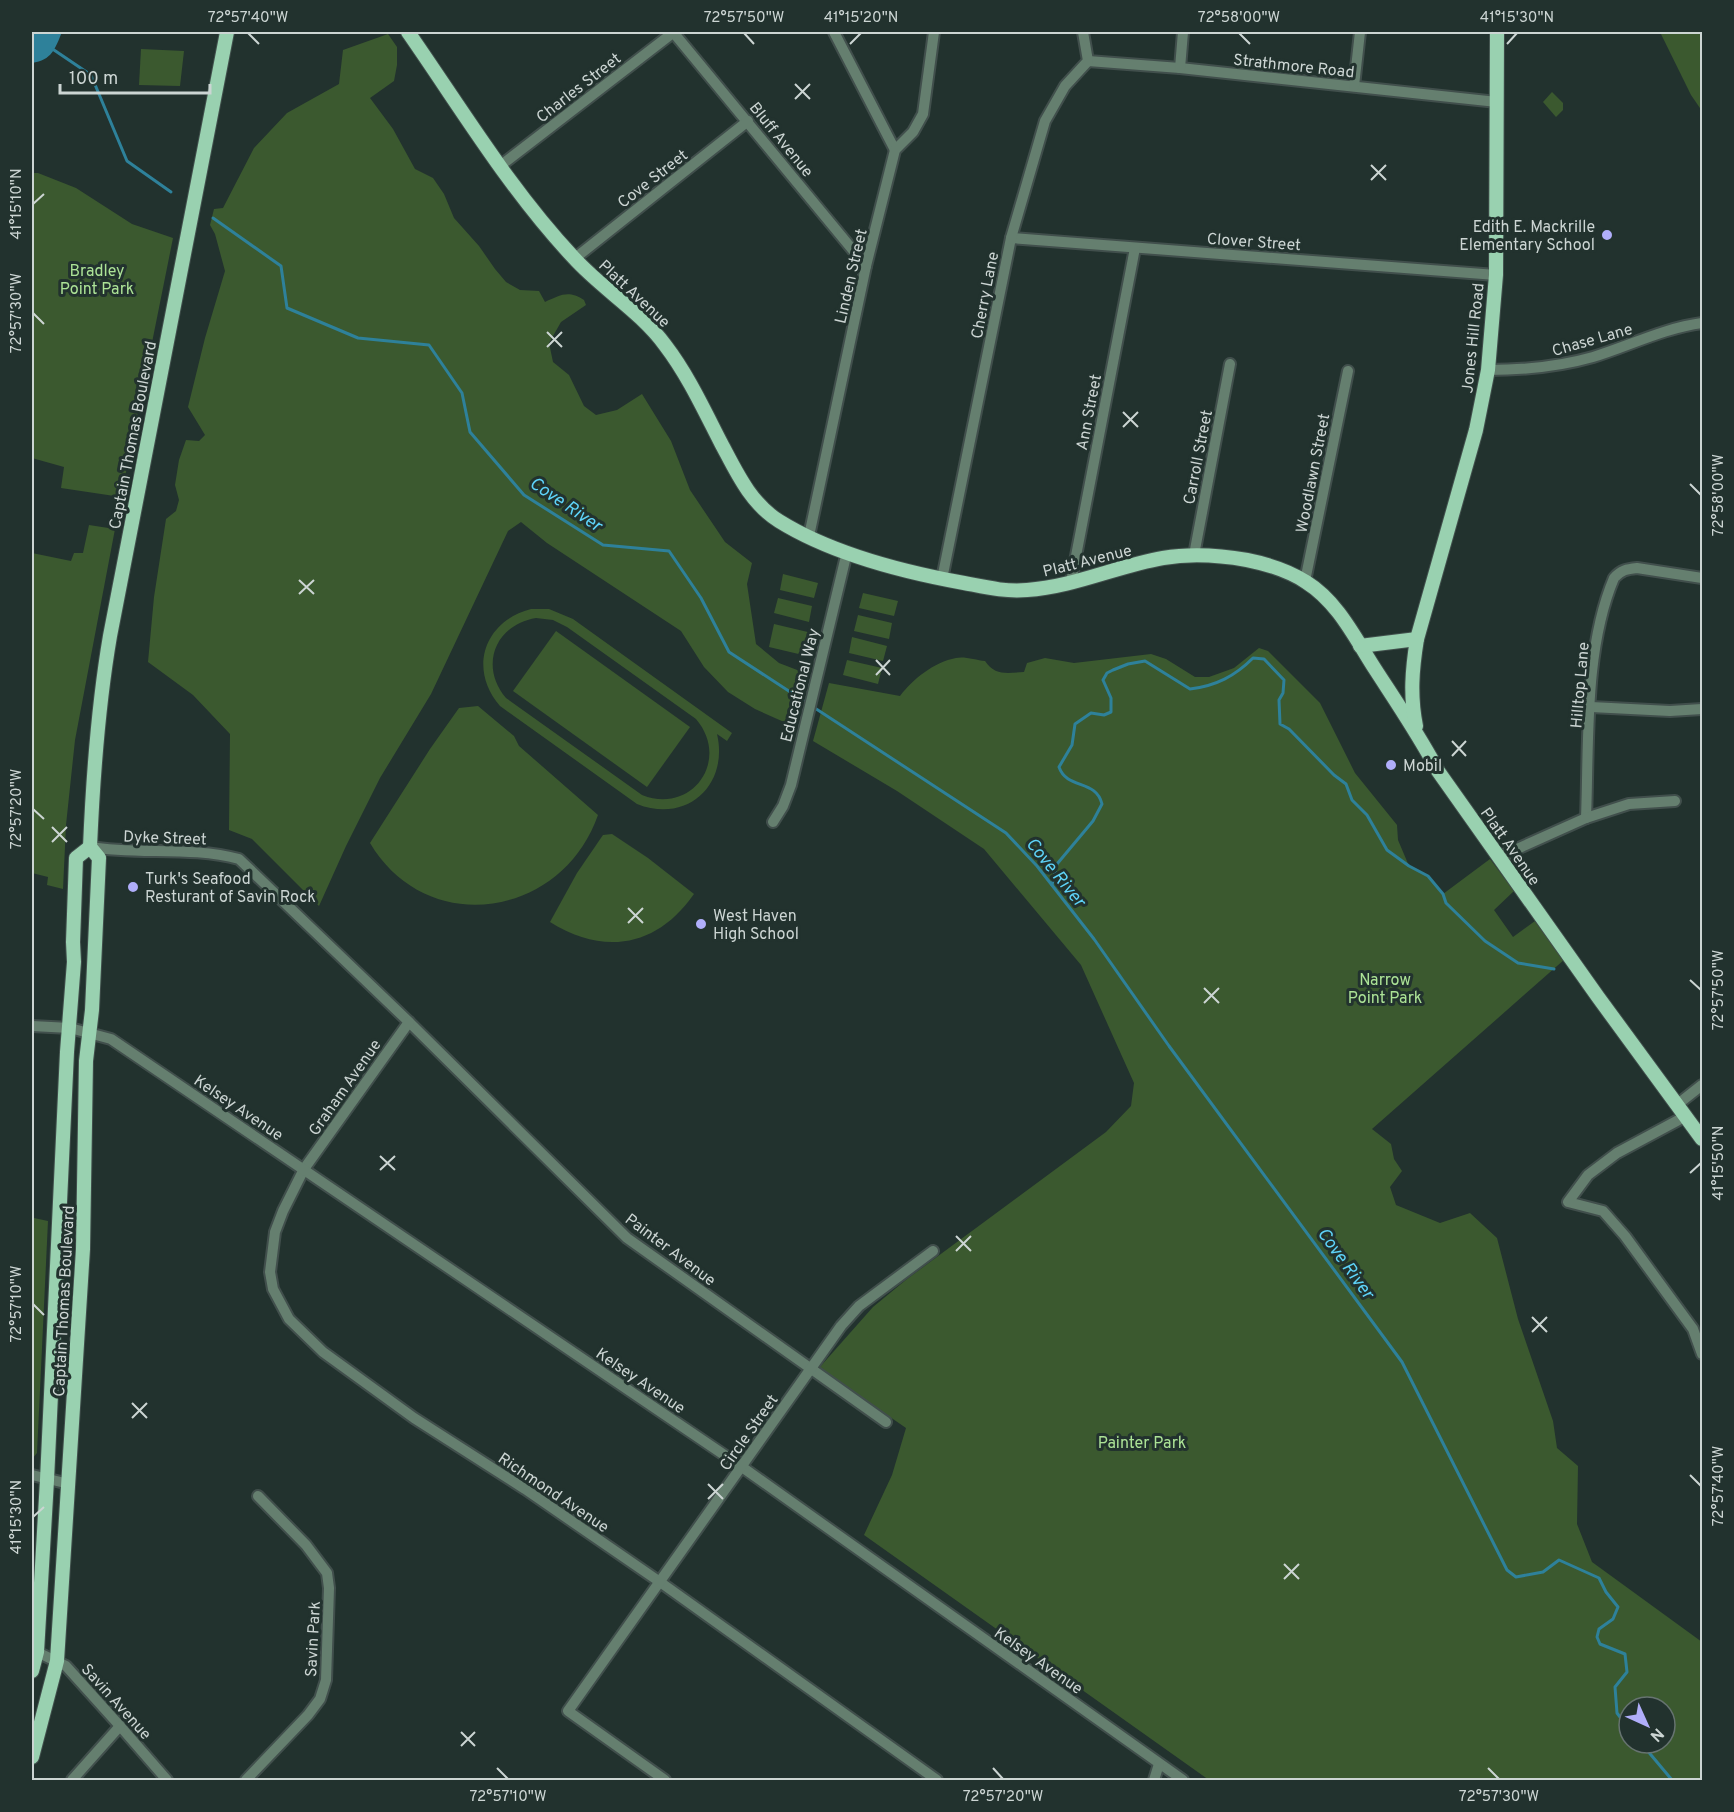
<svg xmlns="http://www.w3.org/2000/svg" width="1734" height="1812" font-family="Overpass,sans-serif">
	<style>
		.green { fill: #3b592f; fill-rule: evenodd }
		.water { fill: #2e819a }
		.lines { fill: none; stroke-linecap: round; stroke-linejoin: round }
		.stream { stroke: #2e819a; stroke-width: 3 }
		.minor-casing { stroke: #414f4c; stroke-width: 14 }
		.major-casing { stroke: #414f4c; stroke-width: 16 }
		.minor { stroke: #657f6f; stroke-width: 10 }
		.major { stroke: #99d1b0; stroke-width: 14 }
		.ticks { fill: none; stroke: #ccd5d3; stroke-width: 2 }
		.poi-dot { fill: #b0aefa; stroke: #22322e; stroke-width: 2 }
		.labels { text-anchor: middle; stroke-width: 6; stroke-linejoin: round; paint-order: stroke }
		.street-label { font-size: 16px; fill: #ccd5d3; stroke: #22322e }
		.poi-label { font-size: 16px; fill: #ccd5d3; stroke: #22322e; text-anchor: start }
		.park-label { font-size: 16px; fill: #ace396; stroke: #22322e }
		.water-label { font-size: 18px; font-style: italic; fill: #5ed3f8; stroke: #22322e }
		.neatline { fill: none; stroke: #ccd5d3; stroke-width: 2 }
		.ticks-label { font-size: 15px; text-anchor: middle; fill: #ccd5d3 }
	</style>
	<rect width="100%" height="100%" fill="#22322e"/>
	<g class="green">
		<path d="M1660,32h42v79l-11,-16z"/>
		<path d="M388,34l9,13v18l-3,16 -24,17 23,31 22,40 18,9 11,16 10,24 25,28 16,23 11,13 14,8 19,1 6,11c16,-7 23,-12 39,-2l2,5 -25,17 -12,21 4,19 16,13 15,31 12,9 21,-5 25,-16 29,47 19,49 35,52 27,21 -5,21 9,60 23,19 26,10 -12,53 -38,-17 -27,-17 -24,-25 -23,-36 -134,-88 -26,-21 -13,9 -77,163 -51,84 -34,68 -27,60 -67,-67 -23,-9 1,-96 -37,-39 -45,-33 6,-65 12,-78 10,-8 3,-11 -4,-15 4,-25 7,-20 13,1 6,-6 -17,-28 17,-69 20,-67 -10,-37 -5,-9 4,-16 9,-1 31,-60 33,-35 52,-29 4,-34z"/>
		<path d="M141,49l43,2 -4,35 -41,-1z"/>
		<path d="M1552,92l11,11v7l-7,7 -13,-15z"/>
		<path d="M32,173h6l38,15 56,36 41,14 -52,259 -60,-9 3,-21 -32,-9z"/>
		<path d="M89,525l26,4 -40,211 -9,85 -3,64 -16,-4 1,-8 -16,-4v-320l39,8 3,-8h9z"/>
		<path d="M783,574l35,9 -4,15 -34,-8z"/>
		<path d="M863,593l35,8 -4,15 -35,-8z"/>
		<path d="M778,598l34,8 -3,16 -35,-9z"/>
		<path d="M531,609h18l24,10 159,114 -5,8 -10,-7c12,51 -30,90 -80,70l-137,-98c-32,-37 -16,-85 31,-97zM536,618l17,2 14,7 129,92c35,41 -4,96 -54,76l-136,-97c-27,-32 -11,-73 30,-80z"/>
		<path d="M858,615l34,8 -3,16 -35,-8z"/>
		<path d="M774,624l38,9 -5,23 -38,-9z"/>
		<path d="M556,631l134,96 -43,60 -134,-96z"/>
		<path d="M852,637l35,9 -4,15 -34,-8z"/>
		<path d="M1259,648l9,3 52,52 35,70 42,52 1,15 11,26 19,10 15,18 47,-35 24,32 -20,19 19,27 22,-16 30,38 -193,170 19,15 3,15 8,12 -12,16 6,18 44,18 30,-10 27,25 21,81 35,102 4,27 21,18 -1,58 15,38 110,80v138h-493l-345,-245 28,-60 14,-47 -87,-60 54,-61 34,-28 199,-147 25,-26 3,-23 -53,-118 -97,-116 -87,-58 -84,-50 16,-58 71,13c13,-17 34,-34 56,-38 8,-2 20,2 29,3 10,15 22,12 39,11l3,-9 18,-5 29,5 77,-9 15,5 29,18h14l25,-9zM1629,1707h36v36h-36z"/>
		<path d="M847,660l35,8 -4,16 -35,-9z"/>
		<path d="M478,706l36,30 5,10 79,69c-36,103 -171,124 -228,28l60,-94 29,-41z"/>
		<path d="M612,834l36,24 46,36c-37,53 -90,62 -144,28l27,-49 26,-38z"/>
		<path d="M34,1218l14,3 -11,232 -5,6v-232z"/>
	</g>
	<path class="water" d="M32,32h30c-7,17 -10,28 -30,31z"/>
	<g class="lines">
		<g class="stream">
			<path d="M54,50l37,25 36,86 44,31"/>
			<path d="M213,218l68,48 6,42 71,30 71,7 33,48 8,39 54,63 79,50 66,6 32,47 28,54 277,181 31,33 57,73 75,107 233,316 105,208 9,7 27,-5 16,-12 40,18 7,14 12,15 -5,12 -14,10 -2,8 3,7 25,10 2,18 -12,15 2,26 12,16"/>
			<path d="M1052,885l5,-21 36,-43 9,-17c-6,-25 -35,-14 -43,-37l13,-22 3,-21 16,-11 13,2 7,-3v-14l-8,-18 4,-7 6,-3 15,-6 17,-3 45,28c26,-3 45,-13 63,-31l11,1 20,21 -1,13 -4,7 1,24 9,5 45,46 12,9 6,16 15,15 20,35 22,16 19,10 15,18 3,9 39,38 33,22 36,6"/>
			<path d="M1641,1743l31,37"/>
		</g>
		<defs>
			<g id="minor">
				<path d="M673,32l193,234"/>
				<path d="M834,32l61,118"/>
				<path d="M1088,61l92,7 317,34"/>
				<path d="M1180,68l3,-36"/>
				<path d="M1354,86l6,-54"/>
				<path d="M500,166l174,-134"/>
				<path d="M1011,238l485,37"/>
				<path d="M574,259l174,-138"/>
				<path d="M1488,370c36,0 70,-3 105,-13 36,-11 71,-29 109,-34"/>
				<path d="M809,536l57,-270 29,-116 18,-18 10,-18 11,-82"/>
				<path d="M1194,555l36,-191"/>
				<path d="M942,579l69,-341 34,-117 20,-35 23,-25 -5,-29"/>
				<path d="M1305,581l43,-210"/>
				<path d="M1071,582l64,-334"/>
				<path d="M1591,707l79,4 32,-2"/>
				<path d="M1586,818c3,-76 -2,-169 28,-240 7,-8 13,-9 23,-10l65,10"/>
				<path d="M773,822l10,-16 8,-21 56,-233"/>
				<path d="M90,847c49,8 101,-1 149,12l170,163 218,216 259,184"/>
				<path d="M1499,857l87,-39 43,-14 46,-3"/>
				<path d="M409,1022l-105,147 -21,42 -8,21 -5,40 3,17 16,30 34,33 91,66 111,71 135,93 277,198"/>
				<path d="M32,1026l38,2 41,11 631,428 441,313"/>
				<path d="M1678,1104l24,-19"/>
				<path d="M1686,1116l-69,37 -29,22 -20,27 35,9 22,25 68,93 9,25"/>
				<path d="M32,1475l37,9"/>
				<path d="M37,1652l29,14 54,60 47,54"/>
				<path d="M72,1780l48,-54"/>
				<path d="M246,1780l62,-65 12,-16 6,-19 3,-92 -2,-15 -21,-28 -48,-49"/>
				<path d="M665,1780l-97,-69 273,-385 18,-20 74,-55"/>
				<path d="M1154,1780l5,-16"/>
			</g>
			<g id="major">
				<path d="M408,32c53,76 102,158 166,226 28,31 66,53 91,87 23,30 39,65 56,98 15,28 29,60 58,78 53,33 124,51 185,62 21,4 41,9 63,7 46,-3 90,-24 136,-32 29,-5 56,-3 84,2 20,4 42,11 59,22 32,20 49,56 69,87 22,34 44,66 63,102l160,226 104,142"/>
				<path d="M1360,646l57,-7"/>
				<path d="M1416,726c-6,-30 -4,-56 1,-87l59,-209 12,-60 8,-95 1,-243"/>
				<path d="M32,1671l5,-19 10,-172 20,-428 7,-90 -1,-20 3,-84 14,-11"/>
				<path d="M32,1757l25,-96 26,-412 3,-188 6,-51 7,-152 -9,-11c3,-71 8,-141 20,-211l117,-604"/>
			</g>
		</defs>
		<use href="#minor" class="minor-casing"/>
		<use href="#major" class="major-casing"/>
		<use href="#minor" class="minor"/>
		<use href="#major" class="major"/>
	</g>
	<path class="ticks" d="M248,33l11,11M744,33l10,11M1239,33l11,11M850,44l11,-11M1507,44l10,-11M795,84l15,15M795,99l15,-15M1371,165l15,15M1371,180l15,-15M33,204l11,-10M33,313l11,11M547,332l15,15M547,347l15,-15M1123,412l15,15M1123,427l15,-15M1690,484l11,11M299,580l15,14M299,594l15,-14M876,660l14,15M876,675l14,-15M1452,741l14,15M1452,756l14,-15M33,809l11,10M52,827l15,15M52,842l15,-15M628,908l15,15M628,923l15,-15M1690,980l11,10M1204,988l15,15M1204,1003l15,-15M380,1156l15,14M380,1170l15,-14M1690,1173l11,-10M956,1236l15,15M956,1251l15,-15M33,1304l11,11M1532,1317l15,15M1532,1332l15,-15M132,1403l15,15M132,1418l15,-15M1690,1475l11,11M708,1484l15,15M708,1499l15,-15M33,1517l11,-10M1284,1564l15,15M1284,1579l15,-15M461,1732l14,14M461,1746l14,-14M497,1768l11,11M993,1768l10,11M1488,1768l11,11"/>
	<g class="poi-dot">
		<circle cx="1607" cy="235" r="6"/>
		<circle cx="1391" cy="765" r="6"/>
		<circle cx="133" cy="887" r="6"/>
		<circle cx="701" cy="924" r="6"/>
	</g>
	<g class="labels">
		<g class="street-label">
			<text transform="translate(1294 65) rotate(6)" y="6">Strathmore Road</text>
			<text transform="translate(578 87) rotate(-38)" y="6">Charles Street</text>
			<text transform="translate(782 139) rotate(51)" y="6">Bluff Avenue</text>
			<text transform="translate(652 178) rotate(-38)" y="6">Cove Street</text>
			<text transform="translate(1254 241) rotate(4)" y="6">Clover Street</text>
			<text transform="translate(850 276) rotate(-77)" y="6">Linden Street</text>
			<text transform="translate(635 293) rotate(43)" y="6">Platt Avenue</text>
			<text transform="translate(984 295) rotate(-79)" y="6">Cherry Lane</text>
			<text transform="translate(1472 338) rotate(-84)" y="6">Jones Hill Road</text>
			<text transform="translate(1592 339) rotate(-16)" y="6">Chase Lane</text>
			<text transform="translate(1088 412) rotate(-79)" y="6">Ann Street</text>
			<text transform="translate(132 435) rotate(-79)" y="6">Captain Thomas Boulevard</text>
			<text transform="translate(1197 457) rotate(-79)" y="6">Carroll Street</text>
			<text transform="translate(1312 473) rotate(-79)" y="6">Woodlawn Street</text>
			<text transform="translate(1087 560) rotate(-14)" y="6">Platt Avenue</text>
			<text transform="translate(799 685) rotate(-76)" y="6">Educational Way</text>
			<text transform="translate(1579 685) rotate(-85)" y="6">Hilltop Lane</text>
			<text transform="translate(165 837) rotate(2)" y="6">Dyke Street</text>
			<text transform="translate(1511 846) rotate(55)" y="6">Platt Avenue</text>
			<text transform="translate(344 1087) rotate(-55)" y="6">Graham Avenue</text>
			<text transform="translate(239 1107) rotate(34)" y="6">Kelsey Avenue</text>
			<text transform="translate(671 1249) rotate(37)" y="6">Painter Avenue</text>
			<text transform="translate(63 1301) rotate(-87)" y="6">Captain Thomas Boulevard</text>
			<text transform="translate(641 1380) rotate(34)" y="6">Kelsey Avenue</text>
			<text transform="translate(748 1432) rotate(-55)" y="6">Circle Street</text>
			<text transform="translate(554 1492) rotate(34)" y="6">Richmond Avenue</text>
			<text transform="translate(312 1639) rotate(-87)" y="6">Savin Park</text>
			<text transform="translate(1039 1660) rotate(35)" y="6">Kelsey Avenue</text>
			<text transform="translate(117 1701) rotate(48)" y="6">Savin Avenue</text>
		</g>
		<g class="poi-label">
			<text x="1595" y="232" text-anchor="end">Edith E. Mackrille<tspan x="1595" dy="18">Elementary School</tspan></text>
			<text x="1403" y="771">Mobil</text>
			<text x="145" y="884">Turk's Seafood<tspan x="145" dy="18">Resturant of Savin Rock</tspan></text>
			<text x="713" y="921">West Haven<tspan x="713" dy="18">High School</tspan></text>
		</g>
		<g class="park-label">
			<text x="97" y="276">Bradley<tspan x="97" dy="18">Point Park</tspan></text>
			<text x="1385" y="985">Narrow<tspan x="1385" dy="18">Point Park</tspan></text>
			<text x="1142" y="1448">Painter Park</text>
		</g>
		<g class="water-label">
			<text transform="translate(566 504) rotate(34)" y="6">Cove River</text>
			<text transform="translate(1056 872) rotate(51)" y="6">Cove River</text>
			<text transform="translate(1346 1263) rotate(54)" y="6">Cove River</text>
		</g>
	</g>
	<rect width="1734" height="1812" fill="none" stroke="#22322e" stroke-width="66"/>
	<g transform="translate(1647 1725) rotate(135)"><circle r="28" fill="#22322e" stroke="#667370" stroke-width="1.5"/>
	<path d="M0-4.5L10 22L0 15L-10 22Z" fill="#b0aefa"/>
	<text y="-9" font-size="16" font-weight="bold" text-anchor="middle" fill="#ccd5d3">N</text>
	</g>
	<path d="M60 84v9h150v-9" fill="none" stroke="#ccd5d3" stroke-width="3"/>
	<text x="69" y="84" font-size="18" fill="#ccd5d3" stroke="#22322e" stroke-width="4.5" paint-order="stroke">100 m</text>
	<rect x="33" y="33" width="1668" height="1746" class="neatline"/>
	<g class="ticks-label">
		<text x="248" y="22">72°57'40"W</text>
		<text x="744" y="22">72°57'50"W</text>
		<text x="861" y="22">41°15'20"N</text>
		<text x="1239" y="22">72°58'00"W</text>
		<text x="1517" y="22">41°15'30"N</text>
		<text transform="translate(16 204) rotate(-90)" y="5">41°15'10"N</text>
		<text transform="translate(16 313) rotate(-90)" y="5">72°57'30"W</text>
		<text transform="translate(1718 495) rotate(-90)" y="5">72°58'00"W</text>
		<text transform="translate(16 809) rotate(-90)" y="5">72°57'20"W</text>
		<text transform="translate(1718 990) rotate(-90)" y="5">72°57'50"W</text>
		<text transform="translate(1718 1163) rotate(-90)" y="5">41°15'50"N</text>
		<text transform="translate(16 1304) rotate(-90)" y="5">72°57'10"W</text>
		<text transform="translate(1718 1486) rotate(-90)" y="5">72°57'40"W</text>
		<text transform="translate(16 1517) rotate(-90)" y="5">41°15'30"N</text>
		<text x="508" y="1801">72°57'10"W</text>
		<text x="1003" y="1801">72°57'20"W</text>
		<text x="1499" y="1801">72°57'30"W</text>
	</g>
</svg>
